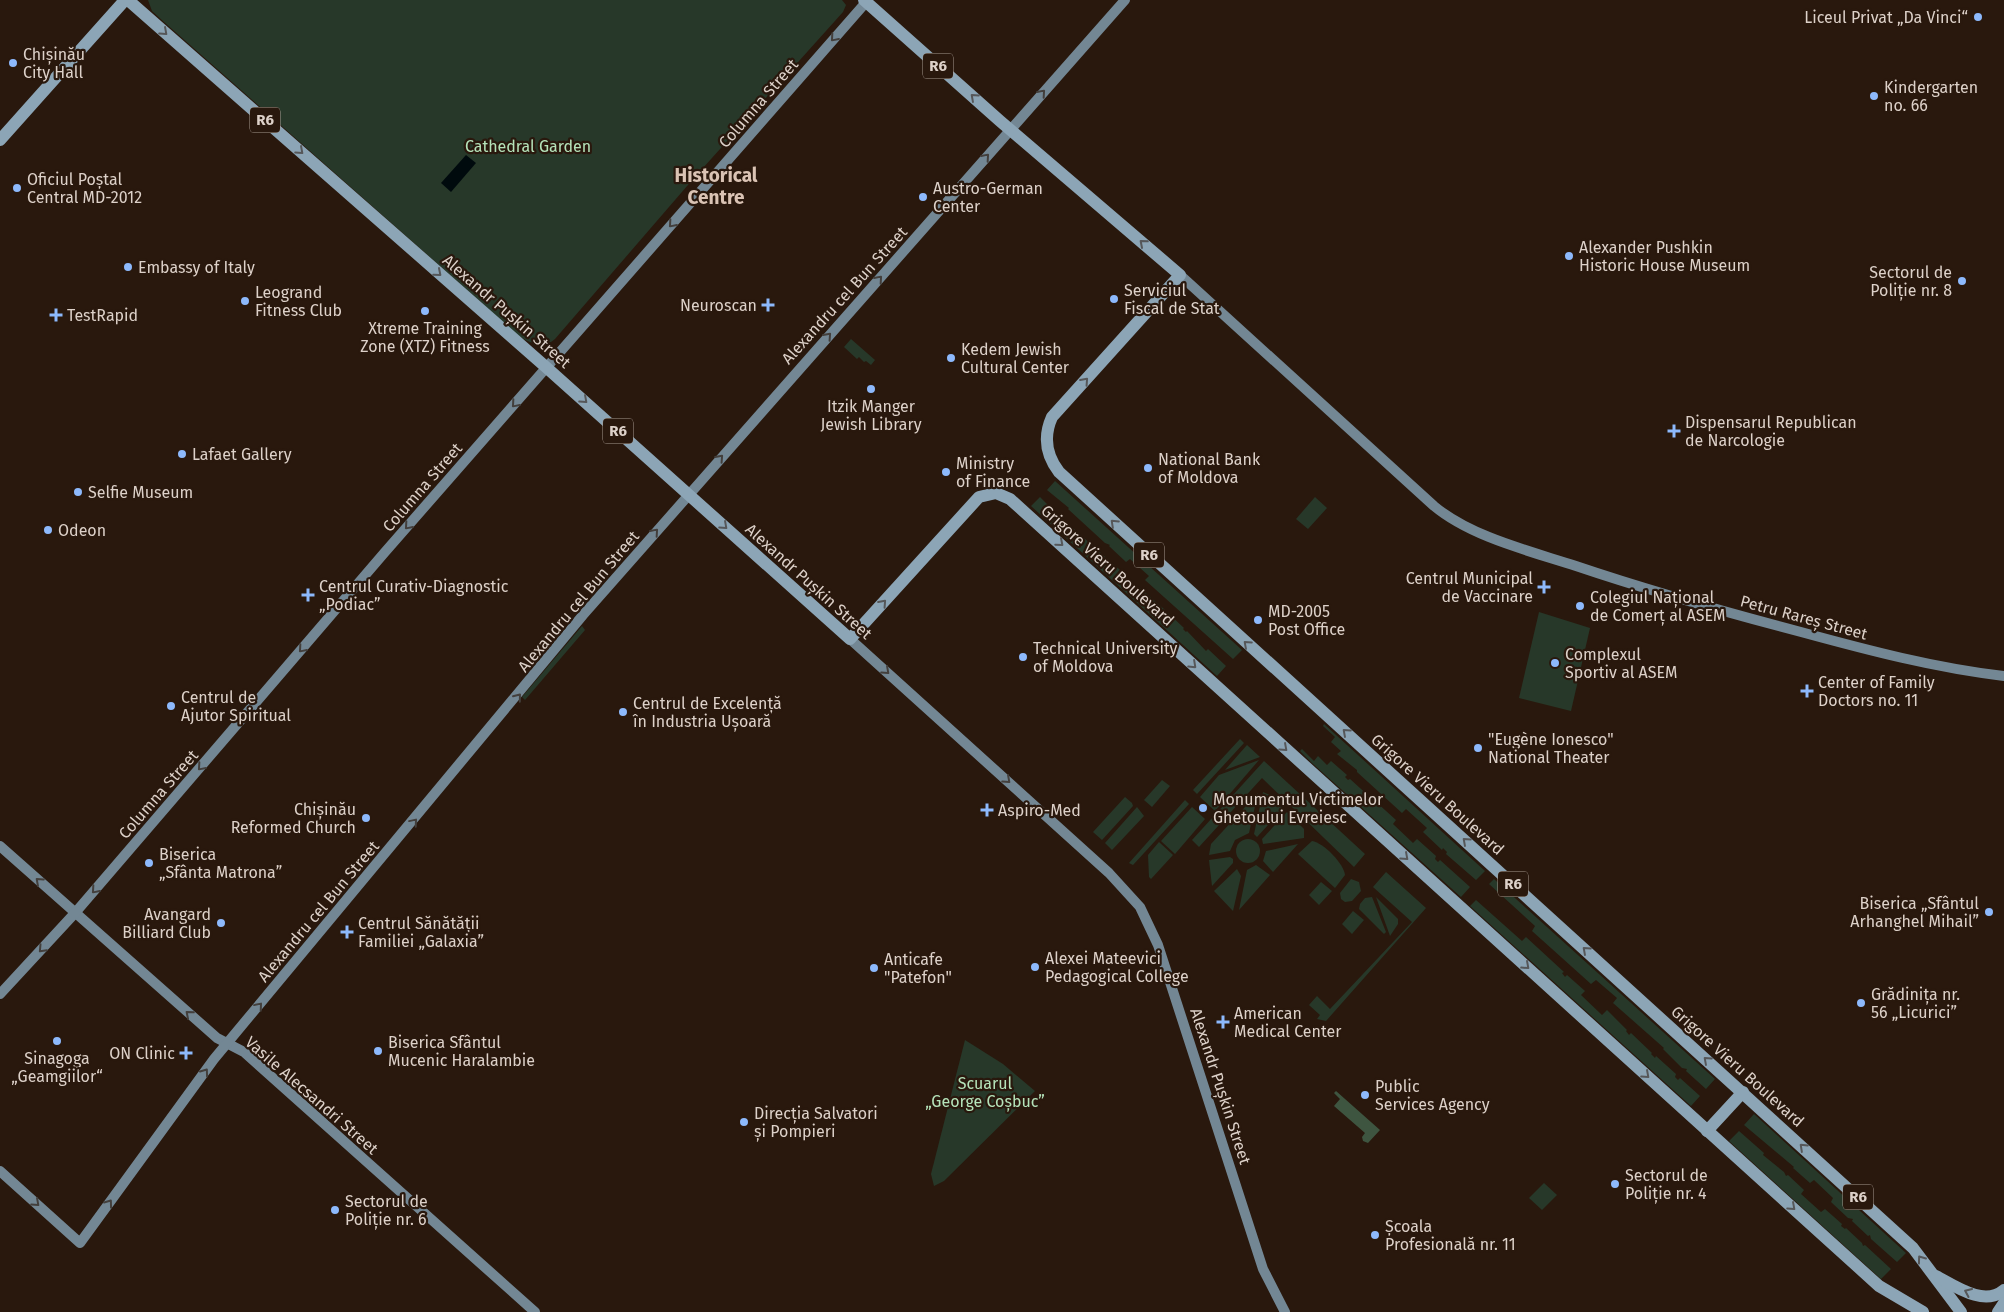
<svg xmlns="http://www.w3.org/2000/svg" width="2004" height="1312" font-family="'Fira Sans',sans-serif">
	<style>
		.green { fill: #273829 }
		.forest { fill: #3e5540 }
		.water { fill: #000a0d }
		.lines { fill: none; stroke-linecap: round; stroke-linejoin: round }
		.secondary { stroke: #738794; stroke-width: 10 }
		.primary { stroke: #8ca5b6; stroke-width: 12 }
		.oneway { stroke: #565759 }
		.oneway2 { stroke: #433f3c }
		.poi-dot { fill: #8db9fc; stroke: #29180d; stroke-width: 2 }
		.labels { text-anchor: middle; stroke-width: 4.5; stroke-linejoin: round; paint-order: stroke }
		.shield { fill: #29180d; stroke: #a79a91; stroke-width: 1 }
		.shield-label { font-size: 15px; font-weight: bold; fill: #ddd1c9 }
		.poi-label { font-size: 16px; fill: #ddd1c9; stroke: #29180d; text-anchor: start }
		.street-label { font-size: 16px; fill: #ddd1c9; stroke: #29180d }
		.park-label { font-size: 16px; fill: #b5e3ba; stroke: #29180d }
		.quarter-label { font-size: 19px; font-weight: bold; fill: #dac3b4; stroke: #29180d }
	</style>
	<rect width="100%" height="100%" fill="#29180d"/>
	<g class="green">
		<path d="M148,0h694l4,5 -3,7 -149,166 -139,161c-22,20 -56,-20 -72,-35l-319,-282 -12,-11z"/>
		<path d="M851,339l24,21 -4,5 -5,-4 -2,1 -5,-5 -2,2 -13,-12z"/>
		<path d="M1055,481l187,169 -9,9 -88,-79 4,-4 -19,-17 -4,3 -17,-16 1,-1 -5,-2 -37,-34 1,-1 -22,-18z"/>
		<path d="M1040,497l17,17 63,56 -3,4 18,16 4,-3 26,23 -2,2 4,3 1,-2 16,15 -1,1 3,3 1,-1 19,20 2,-2 18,17 -9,10 -186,-170z"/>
		<path d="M1315,497l12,11 -19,21 -12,-10z"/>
		<path d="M1539,612l51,16 -19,83 -52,-13z"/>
		<path d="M582,626l3,4 -60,70 -3,-3z"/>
		<path d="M1324,724l161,147 -9,9 -30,-26 1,-2 -4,-4 -1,2 -19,-18 4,-4 -21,-19 -4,4 -45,-41v-2l-20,-16 4,-3 -10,-9 4,-5 -12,-11z"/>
		<path d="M1240,739l4,4 -47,51 -4,-4z"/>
		<path d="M1247,745l13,12 -35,13z"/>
		<path d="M1302,749l12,12 4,-5 9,9 4,-4 16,14 -2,2 3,3 2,-1 21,19 -1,2 3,3 2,-2 21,19 -3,4 20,19 4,-4 19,17 -1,3 3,3 2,-2 30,27 -9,10 -149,-134 -12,-12z"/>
		<path d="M1259,760l-44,51 -15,-14 19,-22z"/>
		<path d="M1264,761l101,93 -11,13 -92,-89 -63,69 -7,-7z"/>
		<path d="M1162,780l8,6 -18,21 -8,-7z"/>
		<path d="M1263,792l7,3 13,14 -26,28 -3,-3z"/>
		<path d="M1258,793l-9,40 -14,7 -5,11 -21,4 2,-11z"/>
		<path d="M1125,797l7,6 1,3 -31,34 -9,-8z"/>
		<path d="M1185,800l4,4 -56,61 -4,-2z"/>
		<path d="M1137,807l7,9 -32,34 -7,-7z"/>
		<path d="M1192,807l13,12 -30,35 -14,-13z"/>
		<path d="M1287,812l17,17v9l-41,6 -1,-5z"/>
		<circle cx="1248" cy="851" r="12"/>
		<path d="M1312,841c12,2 32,23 33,34l-10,13 -37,-34z"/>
		<path d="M1159,842l14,13 -22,24 -2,-2 -1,-22z"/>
		<path d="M1298,844l-25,28 -10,-11 3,-10z"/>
		<path d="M1230,857l3,2v4l-21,23 -3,-26z"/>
		<path d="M1256,865l14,10 -31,35 8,-40z"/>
		<path d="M1237,869l4,7 -8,35 -19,-20z"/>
		<path d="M1386,872l40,36 -100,113 -9,-2 3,-4 -11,-10 8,-9 13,13 82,-87 -39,-35z"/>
		<path d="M1351,879l8,3 2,9 -9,10 -7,1 -4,-3 -1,-6z"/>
		<path d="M1494,879l221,200 -9,10 -20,-18 1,-2 -5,-1 -19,-19 1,-1 -51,-45 4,-5 -21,-18 -5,4 -59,-53 3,-5 -46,-42z"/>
		<path d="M1321,882l11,9 -13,14 -10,-10z"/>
		<path d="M1372,897l14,35 -2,2 -25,-25 1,-5 5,-6z"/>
		<path d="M1376,897l22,22v5l-8,12z"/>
		<path d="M1476,900l46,41 4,-4 38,35 -2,1 3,4 2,-2 18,16 -4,4 21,20 5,-5 20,20 -1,1 3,4 2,-2 21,20 -1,1 4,4 1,-2 20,18 -1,3 3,3 2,-2 20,18 -9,10 -221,-200z"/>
		<path d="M1353,911l11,9 -12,14 -10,-10z"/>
		<path d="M965,1040l38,24 32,27 -91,90 -10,5 -3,-12z"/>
		<path d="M1754,1114l152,139 -9,9 -26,-23 -1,-4 -2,1 -16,-15 1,-2 -5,-1 -17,-16 2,-4 -19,-18 -4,3 -17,-15 1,-1 -50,-42z"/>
		<path d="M1739,1131l25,22 -1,2 21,17 2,4 2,-1 16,15 -3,4 20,18 4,-3 17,15 -1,2 4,3 1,-1 16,15 1,3 2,-1 26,24 -10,10 -152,-138z"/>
		<path d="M1544,1183l13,12 -15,15 -13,-12z"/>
	</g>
	<path class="forest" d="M1336,1091l44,39 -12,13 -5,-2 -1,-4 3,-4 -31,-27 6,-7 -6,-6z"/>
	<path class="water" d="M466,155l10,8 -25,29 -10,-9z"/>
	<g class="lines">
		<g class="secondary">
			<path d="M1180,275l254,231c37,31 96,45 142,60 74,25 149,46 225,66 66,18 134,36 203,44"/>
			<path d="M850,639l259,234 31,34 18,38 105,324 22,43"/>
			<path d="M0,846l217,192 27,14 291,260"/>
			<path d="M0,994l75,-81 310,-361 483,-552"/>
			<path d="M0,1171l80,72 134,-184 369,-444 542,-615"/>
		</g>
		<g class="primary">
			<path d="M128,0l419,368 303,271 129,-142 17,-4 14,6 869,787 44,26"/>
			<path d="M864,0l136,121 180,154 -128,142c-9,20 -6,38 7,55l854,776 48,64"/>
			<path d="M0,140l125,-140"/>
			<path d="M1707,1131l36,-39"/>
			<path d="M1936,1276c19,10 48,31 68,14"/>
			<path d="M1998,1312l6,-9"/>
		</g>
	</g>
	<defs><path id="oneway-chevron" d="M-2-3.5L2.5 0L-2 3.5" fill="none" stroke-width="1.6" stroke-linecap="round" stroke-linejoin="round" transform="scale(1.25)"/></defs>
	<g class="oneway">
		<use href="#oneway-chevron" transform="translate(164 32) rotate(42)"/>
		<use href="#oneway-chevron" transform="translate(974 97) rotate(-138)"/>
		<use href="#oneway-chevron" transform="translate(300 151) rotate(42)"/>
		<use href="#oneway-chevron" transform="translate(1143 243) rotate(-139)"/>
		<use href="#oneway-chevron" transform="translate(438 273) rotate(41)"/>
		<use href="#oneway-chevron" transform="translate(1085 381) rotate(-48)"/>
		<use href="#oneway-chevron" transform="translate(584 400) rotate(42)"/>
		<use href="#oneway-chevron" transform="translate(1114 523) rotate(-137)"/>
		<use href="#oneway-chevron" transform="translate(724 526) rotate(42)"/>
		<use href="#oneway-chevron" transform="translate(1060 543) rotate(41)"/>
		<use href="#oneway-chevron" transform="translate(883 603) rotate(-48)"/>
		<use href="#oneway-chevron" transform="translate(1247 644) rotate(-138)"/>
		<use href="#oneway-chevron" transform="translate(1193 665) rotate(43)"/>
		<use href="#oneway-chevron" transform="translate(1346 732) rotate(-138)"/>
		<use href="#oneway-chevron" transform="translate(1284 748) rotate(42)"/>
		<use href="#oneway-chevron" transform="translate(1466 841) rotate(-138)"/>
		<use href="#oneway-chevron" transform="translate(1405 857) rotate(42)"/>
		<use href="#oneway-chevron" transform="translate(1586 950) rotate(-138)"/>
		<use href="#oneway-chevron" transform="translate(1526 966) rotate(42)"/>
		<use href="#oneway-chevron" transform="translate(1707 1060) rotate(-138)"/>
		<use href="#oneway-chevron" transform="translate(1646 1075) rotate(42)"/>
		<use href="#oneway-chevron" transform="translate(1803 1147) rotate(-137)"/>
		<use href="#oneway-chevron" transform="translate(1792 1207) rotate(42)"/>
		<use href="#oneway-chevron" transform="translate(1921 1259) rotate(-126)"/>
		<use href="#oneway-chevron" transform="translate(1968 1292) rotate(-156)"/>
	</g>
	<g class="oneway2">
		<use href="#oneway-chevron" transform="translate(834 38) rotate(131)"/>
		<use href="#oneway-chevron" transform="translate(1042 93) rotate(-49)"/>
		<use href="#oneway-chevron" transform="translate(986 157) rotate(-49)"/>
		<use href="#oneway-chevron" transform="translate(672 224) rotate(131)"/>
		<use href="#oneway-chevron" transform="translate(879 279) rotate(-49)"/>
		<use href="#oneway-chevron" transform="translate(828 336) rotate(-48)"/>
		<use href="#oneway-chevron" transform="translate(515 404) rotate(131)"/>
		<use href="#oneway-chevron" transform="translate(720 458) rotate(-48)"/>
		<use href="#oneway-chevron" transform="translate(408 526) rotate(131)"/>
		<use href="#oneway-chevron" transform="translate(655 532) rotate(-49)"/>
		<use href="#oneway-chevron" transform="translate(302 649) rotate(131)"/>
		<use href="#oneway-chevron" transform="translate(886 671) rotate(42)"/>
		<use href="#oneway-chevron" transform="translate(518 697) rotate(-51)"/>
		<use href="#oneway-chevron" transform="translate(201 767) rotate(131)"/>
		<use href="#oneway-chevron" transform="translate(1007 780) rotate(42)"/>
		<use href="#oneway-chevron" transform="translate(414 822) rotate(-50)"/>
		<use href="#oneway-chevron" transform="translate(39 881) rotate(-138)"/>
		<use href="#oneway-chevron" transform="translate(95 890) rotate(131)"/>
		<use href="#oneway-chevron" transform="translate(42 949) rotate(133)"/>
		<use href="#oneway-chevron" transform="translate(259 1006) rotate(-50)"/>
		<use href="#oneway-chevron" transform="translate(189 1014) rotate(-139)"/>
		<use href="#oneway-chevron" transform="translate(205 1072) rotate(-54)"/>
		<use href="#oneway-chevron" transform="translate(36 1203) rotate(42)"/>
		<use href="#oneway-chevron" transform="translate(109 1203) rotate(-54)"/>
	</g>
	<g class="poi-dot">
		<circle cx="1978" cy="17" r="5"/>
		<circle cx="13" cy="63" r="5"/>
		<circle cx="1874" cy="96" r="5"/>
		<circle cx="17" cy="188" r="5"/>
		<circle cx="923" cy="197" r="5"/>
		<circle cx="1569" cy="256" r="5"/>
		<circle cx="128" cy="267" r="5"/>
		<circle cx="1962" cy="281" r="5"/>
		<circle cx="1114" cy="299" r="5"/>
		<circle cx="245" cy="301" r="5"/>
		<path d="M765.5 297.5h5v5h5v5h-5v5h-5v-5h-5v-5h5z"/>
		<circle cx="425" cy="311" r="5"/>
		<path d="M53.5 307.5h5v5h5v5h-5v5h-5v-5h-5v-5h5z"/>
		<circle cx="951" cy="358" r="5"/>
		<circle cx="871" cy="389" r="5"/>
		<path d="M1671.5 423.5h5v5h5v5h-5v5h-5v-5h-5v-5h5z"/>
		<circle cx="182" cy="454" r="5"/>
		<circle cx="1148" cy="468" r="5"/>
		<circle cx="946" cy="472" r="5"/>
		<circle cx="78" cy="492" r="5"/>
		<circle cx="48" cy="530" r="5"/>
		<path d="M1541.5 579.5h5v5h5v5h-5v5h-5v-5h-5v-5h5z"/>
		<path d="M305.5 587.5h5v5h5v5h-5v5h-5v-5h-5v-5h5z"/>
		<circle cx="1580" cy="606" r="5"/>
		<circle cx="1258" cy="620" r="5"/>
		<circle cx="1023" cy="657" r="5"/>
		<circle cx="1555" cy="663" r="5"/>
		<path d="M1804.5 683.5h5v5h5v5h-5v5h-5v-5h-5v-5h5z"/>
		<circle cx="171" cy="706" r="5"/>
		<circle cx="623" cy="712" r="5"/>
		<circle cx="1478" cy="748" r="5"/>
		<circle cx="1203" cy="808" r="5"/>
		<path d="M984.5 802.5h5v5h5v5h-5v5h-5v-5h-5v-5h5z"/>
		<circle cx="366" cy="818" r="5"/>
		<circle cx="149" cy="863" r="5"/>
		<circle cx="1989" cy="912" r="5"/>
		<circle cx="221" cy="923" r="5"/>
		<path d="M344.5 924.5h5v5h5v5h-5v5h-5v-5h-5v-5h5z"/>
		<circle cx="1035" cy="967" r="5"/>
		<circle cx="874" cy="968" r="5"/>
		<circle cx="1861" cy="1003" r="5"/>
		<path d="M1220.5 1014.5h5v5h5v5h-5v5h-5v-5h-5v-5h5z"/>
		<circle cx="57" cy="1041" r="5"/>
		<circle cx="378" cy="1051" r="5"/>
		<path d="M183.5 1045.5h5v5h5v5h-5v5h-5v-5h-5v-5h5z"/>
		<circle cx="1365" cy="1095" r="5"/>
		<circle cx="744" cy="1122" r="5"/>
		<circle cx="1615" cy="1184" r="5"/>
		<circle cx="335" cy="1210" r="5"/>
		<circle cx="1375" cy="1235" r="5"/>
	</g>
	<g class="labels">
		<g class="shield">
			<rect x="923" y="53.5" width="30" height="25" rx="4"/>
			<rect x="250" y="107.5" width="30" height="25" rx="4"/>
			<rect x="603" y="418.5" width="30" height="25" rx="4"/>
			<rect x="1134" y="542.5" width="30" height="25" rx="4"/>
			<rect x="1498" y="871.5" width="30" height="25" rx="4"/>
			<rect x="1843" y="1184.5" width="30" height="25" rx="4"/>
		</g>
		<g class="shield-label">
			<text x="938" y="71">R6</text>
			<text x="265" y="125">R6</text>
			<text x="618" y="436">R6</text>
			<text x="1149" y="560">R6</text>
			<text x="1513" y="889">R6</text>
			<text x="1858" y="1202">R6</text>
		</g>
		<g class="poi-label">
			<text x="1968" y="23" text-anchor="end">Liceul Privat „Da Vinci“</text>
			<text x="23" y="60">Chișinău<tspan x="23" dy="18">City Hall</tspan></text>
			<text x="1884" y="93">Kindergarten<tspan x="1884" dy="18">no. 66</tspan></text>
			<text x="27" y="185">Oficiul Poștal<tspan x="27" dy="18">Central MD-2012</tspan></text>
			<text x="933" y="194">Austro-German<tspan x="933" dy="18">Center</tspan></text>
			<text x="1579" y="253">Alexander Pushkin<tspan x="1579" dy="18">Historic House Museum</tspan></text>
			<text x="138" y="273">Embassy of Italy</text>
			<text x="1952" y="278" text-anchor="end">Sectorul de<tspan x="1952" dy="18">Poliție nr. 8</tspan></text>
			<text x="1124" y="296">Serviciul<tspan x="1124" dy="18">Fiscal de Stat</tspan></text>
			<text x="255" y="298">Leogrand<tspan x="255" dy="18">Fitness Club</tspan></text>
			<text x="757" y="311" text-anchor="end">Neuroscan</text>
			<text x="67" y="321">TestRapid</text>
			<text x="425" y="334" text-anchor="middle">Xtreme Training<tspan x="425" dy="18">Zone (XTZ) Fitness</tspan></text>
			<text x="961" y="355">Kedem Jewish<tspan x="961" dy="18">Cultural Center</tspan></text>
			<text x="871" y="412" text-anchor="middle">Itzik Manger<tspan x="871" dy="18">Jewish Library</tspan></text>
			<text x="1685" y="428">Dispensarul Republican<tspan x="1685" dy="18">de Narcologie</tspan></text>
			<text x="192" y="460">Lafaet Gallery</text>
			<text x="1158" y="465">National Bank<tspan x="1158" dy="18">of Moldova</tspan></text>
			<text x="956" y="469">Ministry<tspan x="956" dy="18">of Finance</tspan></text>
			<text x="88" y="498">Selfie Museum</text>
			<text x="58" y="536">Odeon</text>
			<text x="1533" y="584" text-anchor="end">Centrul Municipal<tspan x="1533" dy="18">de Vaccinare</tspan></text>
			<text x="319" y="592">Centrul Curativ-Diagnostic<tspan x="319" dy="18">„Podiac”</tspan></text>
			<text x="1590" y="603">Colegiul Național<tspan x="1590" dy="18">de Comerț al ASEM</tspan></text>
			<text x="1268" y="617">MD-2005<tspan x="1268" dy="18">Post Office</tspan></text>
			<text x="1033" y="654">Technical University<tspan x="1033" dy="18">of Moldova</tspan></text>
			<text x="1565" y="660">Complexul<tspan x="1565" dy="18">Sportiv al ASEM</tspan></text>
			<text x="1818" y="688">Center of Family<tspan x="1818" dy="18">Doctors no. 11</tspan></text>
			<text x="181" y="703">Centrul de<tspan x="181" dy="18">Ajutor Spiritual</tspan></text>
			<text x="633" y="709">Centrul de Excelență<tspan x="633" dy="18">în Industria Ușoară</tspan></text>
			<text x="1488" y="745">"Eugène Ionesco"<tspan x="1488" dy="18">National Theater</tspan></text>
			<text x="1213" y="805">Monumentul Victimelor<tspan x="1213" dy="18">Ghetoului Evreiesc</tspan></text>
			<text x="356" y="815" text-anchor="end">Chișinău<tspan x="356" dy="18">Reformed Church</tspan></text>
			<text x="998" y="816">Aspiro-Med</text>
			<text x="159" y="860">Biserica<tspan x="159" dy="18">„Sfânta Matrona”</tspan></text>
			<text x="1979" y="909" text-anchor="end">Biserica „Sfântul<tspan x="1979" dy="18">Arhanghel Mihail”</tspan></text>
			<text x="211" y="920" text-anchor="end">Avangard<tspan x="211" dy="18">Billiard Club</tspan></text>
			<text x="358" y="929">Centrul Sănătății<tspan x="358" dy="18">Familiei „Galaxia”</tspan></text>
			<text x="1045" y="964">Alexei Mateevici<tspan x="1045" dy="18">Pedagogical College</tspan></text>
			<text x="884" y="965">Anticafe<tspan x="884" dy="18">"Patefon"</tspan></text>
			<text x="1871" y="1000">Grădinița nr.<tspan x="1871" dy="18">56 „Licurici”</tspan></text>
			<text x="1234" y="1019">American<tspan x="1234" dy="18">Medical Center</tspan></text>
			<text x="388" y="1048">Biserica Sfântul<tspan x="388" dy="18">Mucenic Haralambie</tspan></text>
			<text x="175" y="1059" text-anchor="end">ON Clinic</text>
			<text x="57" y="1064" text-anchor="middle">Sinagoga<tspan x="57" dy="18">„Geamgiilor“</tspan></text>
			<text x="1375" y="1092">Public<tspan x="1375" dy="18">Services Agency</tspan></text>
			<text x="754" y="1119">Direcția Salvatori<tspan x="754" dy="18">și Pompieri</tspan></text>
			<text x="1625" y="1181">Sectorul de<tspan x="1625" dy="18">Poliție nr. 4</tspan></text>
			<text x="345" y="1207">Sectorul de<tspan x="345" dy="18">Poliție nr. 6</tspan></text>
			<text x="1385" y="1232">Școala<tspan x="1385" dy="18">Profesională nr. 11</tspan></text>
		</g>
		<g class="street-label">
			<text transform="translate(758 103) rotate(-49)" y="6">Columna Street</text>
			<text transform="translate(844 295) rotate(-48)" y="6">Alexandru cel Bun Street</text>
			<text transform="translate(507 311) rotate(41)" y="6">Alexandr Pușkin Street</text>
			<text transform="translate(422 487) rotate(-49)" y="6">Columna Street</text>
			<text transform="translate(1108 565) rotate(42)" y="6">Grigore Vieru Boulevard</text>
			<text transform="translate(809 581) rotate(42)" y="6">Alexandr Pușkin Street</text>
			<text transform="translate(578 601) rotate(-50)" y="6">Alexandru cel Bun Street</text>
			<text transform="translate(1804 617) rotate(15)" y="6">Petru Rareș Street</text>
			<text transform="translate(158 794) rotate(-49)" y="6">Columna Street</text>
			<text transform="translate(1438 794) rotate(42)" y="6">Grigore Vieru Boulevard</text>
			<text transform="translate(318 911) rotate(-50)" y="6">Alexandru cel Bun Street</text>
			<text transform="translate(1738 1066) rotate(42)" y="6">Grigore Vieru Boulevard</text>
			<text transform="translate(1221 1086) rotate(72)" y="6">Alexandr Pușkin Street</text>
			<text transform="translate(312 1095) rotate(41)" y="6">Vasile Alecsandri Street</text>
		</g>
		<g class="park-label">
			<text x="528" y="152">Cathedral Garden</text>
			<text x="985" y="1089">Scuarul<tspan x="985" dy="18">„George Coșbuc”</tspan></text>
		</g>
		<g class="quarter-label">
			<text x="716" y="182">Historical<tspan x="716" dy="22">Centre</tspan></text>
		</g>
	</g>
</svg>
